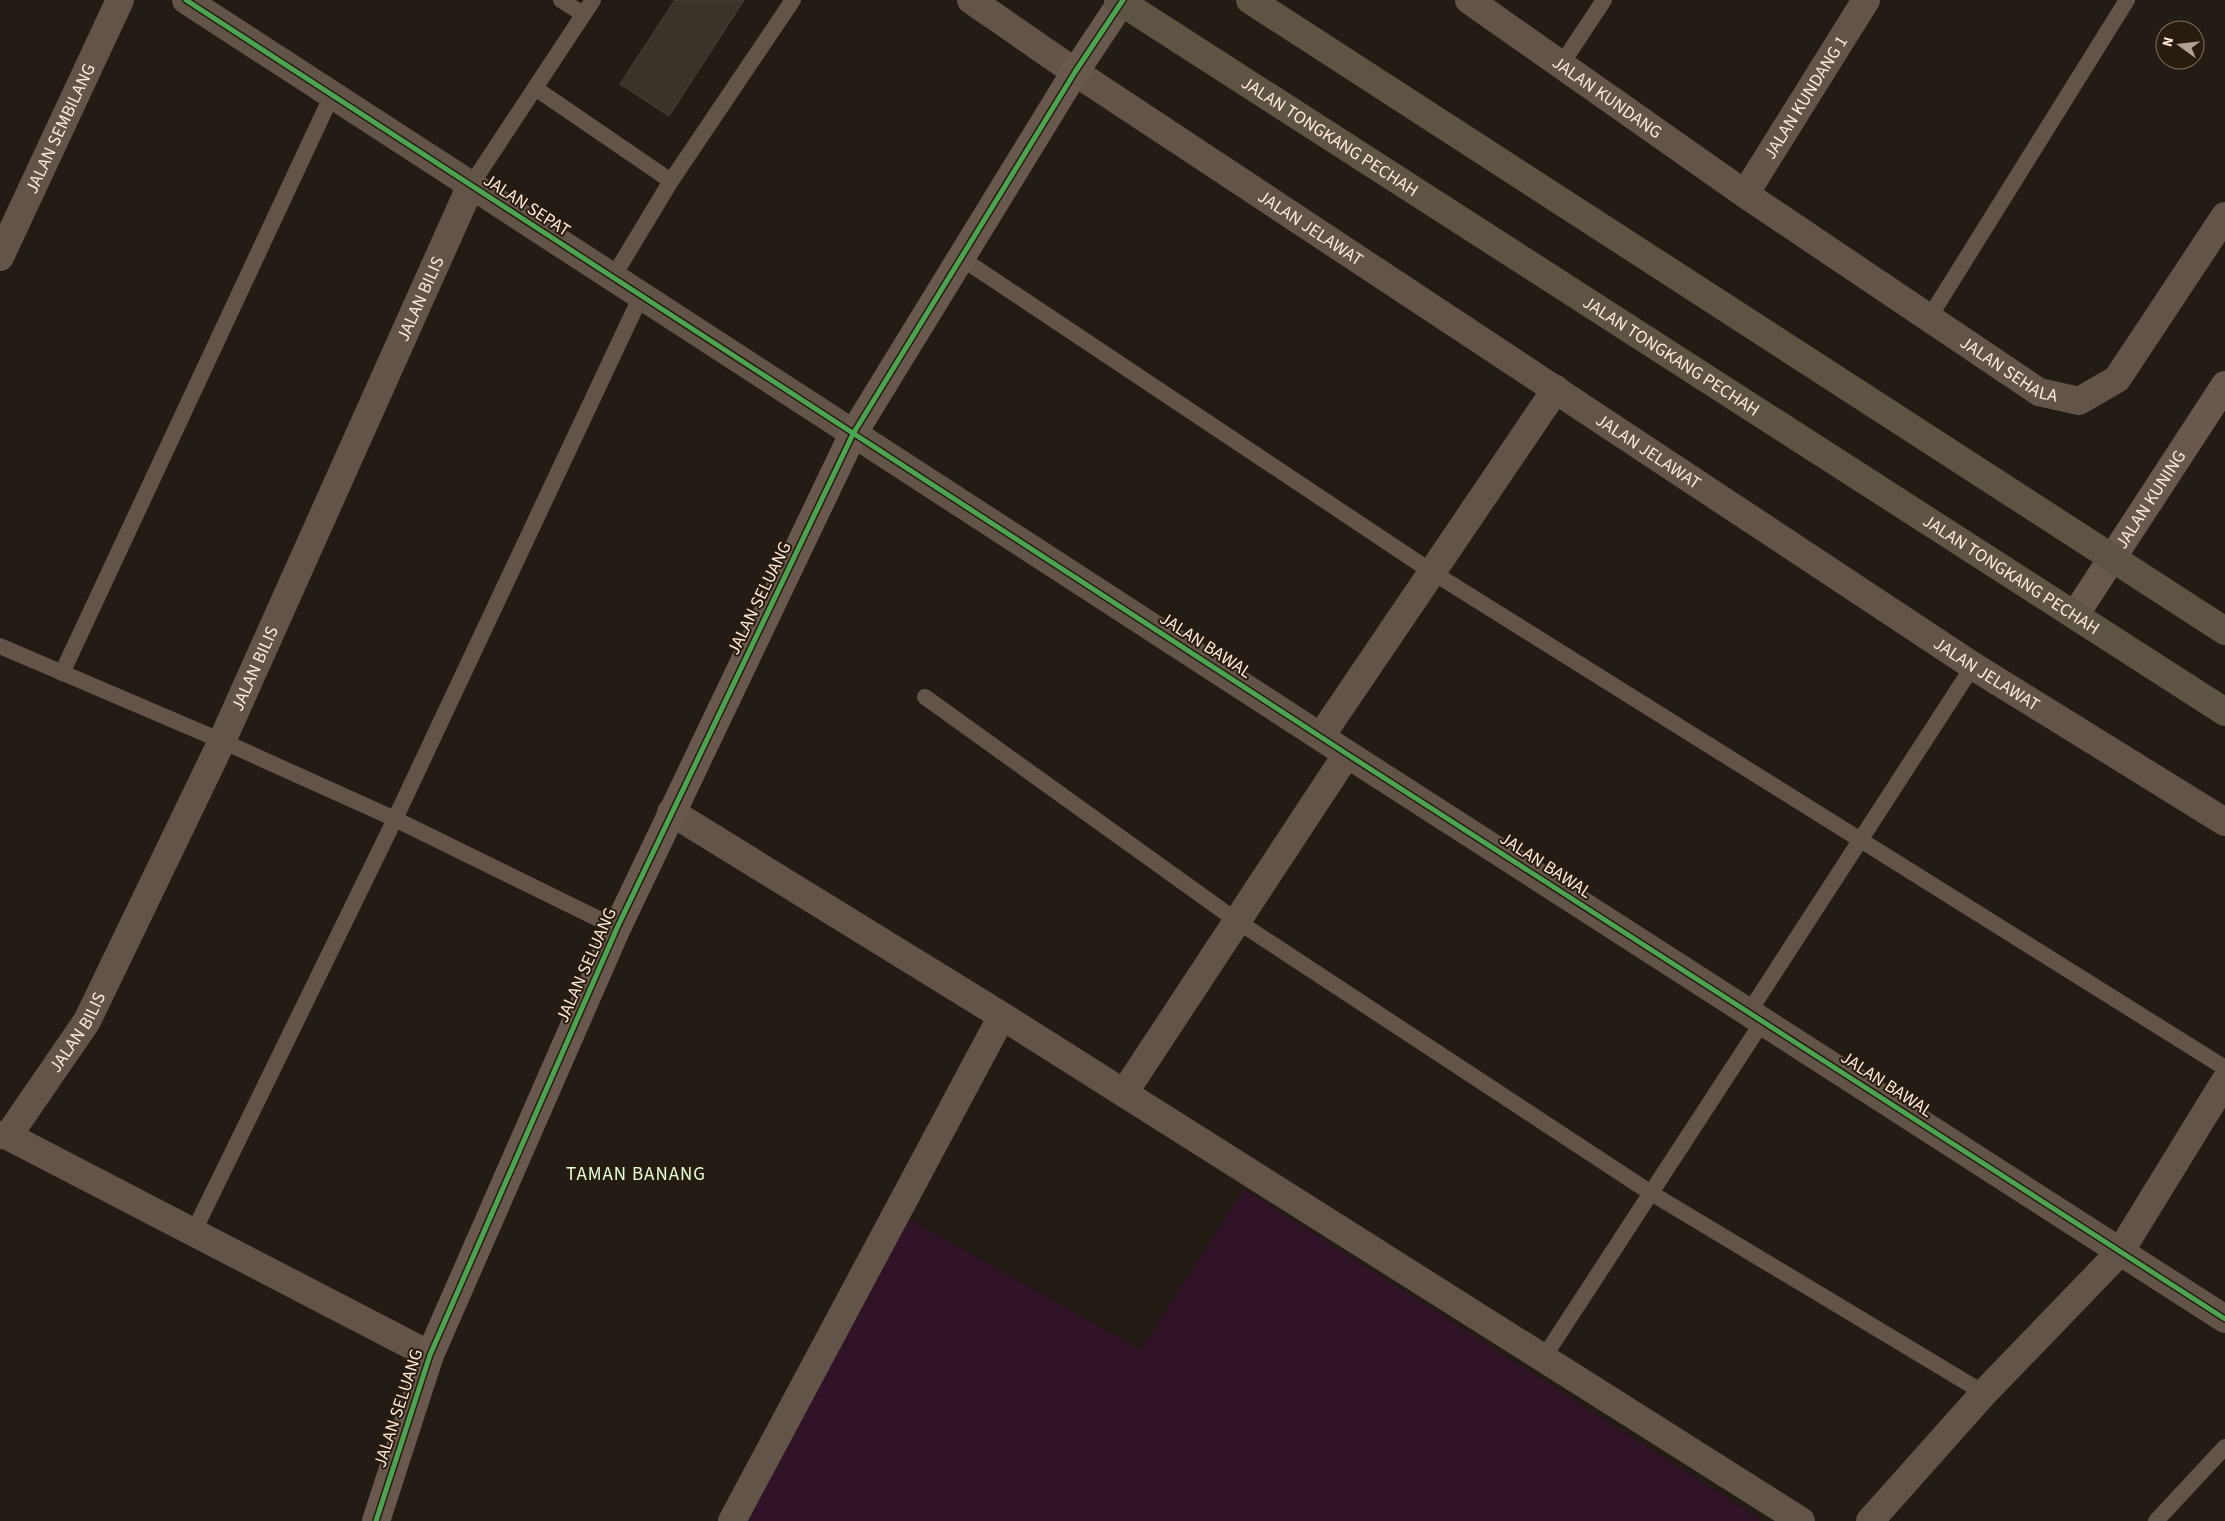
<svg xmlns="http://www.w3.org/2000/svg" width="2225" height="1521" font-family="'Source Sans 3',sans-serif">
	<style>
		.green { fill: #301326 }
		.building { fill: #39332a; stroke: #4c4337 }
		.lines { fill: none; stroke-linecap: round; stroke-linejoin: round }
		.lane { stroke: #63544a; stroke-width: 16 }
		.street { stroke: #63544a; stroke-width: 28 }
		.secondary { stroke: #69584d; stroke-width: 28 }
		.primary { stroke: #5e5443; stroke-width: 28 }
		.cycleway-casing { stroke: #281c0f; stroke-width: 8 }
		.cycleway { stroke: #4ca352; stroke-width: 5 }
		.labels { text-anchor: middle; stroke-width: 4; stroke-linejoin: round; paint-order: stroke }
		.street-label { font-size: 18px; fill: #ffe9d7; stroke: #281c0f }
		.neighbourhood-label { font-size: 19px; letter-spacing: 1px; fill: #e4ffd9; stroke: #281c0f }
	</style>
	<rect width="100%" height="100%" fill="#221c15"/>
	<path class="green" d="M1244,1189l519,332h-1037l158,-316 257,145z"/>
	<path class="building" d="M675,0h69l-75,116 -49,-32z"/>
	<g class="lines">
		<g class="lane">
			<path d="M561,0l22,14"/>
			<path d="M1561,65l43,-65"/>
			<path d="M535,88l136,93"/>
			<path d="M471,185l122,-185"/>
			<path d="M961,258l471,314 793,496"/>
			<path d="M613,277l58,-96 122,-181"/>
			<path d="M1929,318l198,-318"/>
			<path d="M0,646l222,95 173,78 222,109"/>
			<path d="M62,673l270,-578"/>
			<path d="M925,697l312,224 414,272 333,200"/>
			<path d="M1749,1012l224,-346"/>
			<path d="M193,1233l202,-414 246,-523"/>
			<path d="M1544,1357l219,-336"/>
			<path d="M2156,1521l69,-74"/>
		</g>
		<g class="street">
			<path d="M186,0l1161,754 878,565"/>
			<path id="s1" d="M971,0l104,72 898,594 252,156"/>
			<path id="s2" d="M1469,0l276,194 294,198 40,9 38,-22 108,-163"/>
			<path id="s3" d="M1745,194l121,-194"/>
			<path id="s4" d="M0,257l120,-257"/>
			<path d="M1321,736l235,-347"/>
			<path d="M671,812l331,204 799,505"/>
			<path d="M1124,1093l223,-339"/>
			<path d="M0,1135l8,1 422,219"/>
			<path id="s5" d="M8,1136l79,-115 135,-280 249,-556"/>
			<path d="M732,1521l270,-505"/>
			<path d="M1870,1521l114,-128 136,-141 105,-171"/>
		</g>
		<g class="secondary">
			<path id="s6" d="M2075,615l150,-230"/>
			<path d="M376,1521l54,-166 187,-427 236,-494 222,-362 48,-72"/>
		</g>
		<g class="primary">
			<path id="s7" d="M1118,0l1107,712"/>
			<path d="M1250,0l975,631"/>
		</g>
		<defs>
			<g id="cycleway">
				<path d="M186,0l1161,754 878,565"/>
				<path d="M376,1521l54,-166 187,-427 236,-494 222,-362 48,-72"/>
			</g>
		</defs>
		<use href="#cycleway" class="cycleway-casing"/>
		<use href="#cycleway" class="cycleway"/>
	</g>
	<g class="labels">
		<g class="street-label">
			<text dy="6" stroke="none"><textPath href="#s2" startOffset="169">JALAN KUNDANG</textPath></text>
			<text dy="6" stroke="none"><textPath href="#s3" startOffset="114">JALAN KUNDANG 1</textPath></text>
			<text dy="6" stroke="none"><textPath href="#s4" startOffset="142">JALAN SEMBILANG</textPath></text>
			<text dy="6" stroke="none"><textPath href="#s7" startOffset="252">JALAN TONGKANG PECHAH</textPath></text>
			<text transform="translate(527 205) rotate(33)" y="6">JALAN SEPAT</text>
			<text dy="6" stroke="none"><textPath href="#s1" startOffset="409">JALAN JELAWAT</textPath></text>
			<text dy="6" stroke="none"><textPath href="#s5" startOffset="935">JALAN BILIS</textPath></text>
			<text dy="6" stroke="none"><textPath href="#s7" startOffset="658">JALAN TONGKANG PECHAH</textPath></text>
			<text dy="6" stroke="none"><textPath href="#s2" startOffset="655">JALAN SEHALA</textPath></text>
			<text dy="6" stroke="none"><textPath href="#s1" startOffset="814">JALAN JELAWAT</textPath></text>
			<text dy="6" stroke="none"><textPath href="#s6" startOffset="138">JALAN KUNING</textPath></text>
			<text dy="6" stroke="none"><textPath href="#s7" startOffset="1062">JALAN TONGKANG PECHAH</textPath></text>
			<text transform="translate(759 598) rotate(-64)" y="6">JALAN SELUANG</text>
			<text transform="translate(1206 645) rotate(33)" y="6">JALAN BAWAL</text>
			<text dy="6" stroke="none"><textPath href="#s5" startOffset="530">JALAN BILIS</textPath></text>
			<text dy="6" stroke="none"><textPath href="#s1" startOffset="1219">JALAN JELAWAT</textPath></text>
			<text transform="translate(1546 865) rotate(33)" y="6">JALAN BAWAL</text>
			<text transform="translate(586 965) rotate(-66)" y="6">JALAN SELUANG</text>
			<text dy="6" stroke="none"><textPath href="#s5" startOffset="125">JALAN BILIS</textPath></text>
			<text transform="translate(1887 1084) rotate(33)" y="6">JALAN BAWAL</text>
			<text transform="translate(398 1408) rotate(-72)" y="6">JALAN SELUANG</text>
		</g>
		<g class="neighbourhood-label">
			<text x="636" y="1180">TAMAN BANANG</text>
		</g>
	</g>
	<g transform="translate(2180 45) rotate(285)"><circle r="24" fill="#281c0f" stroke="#7e6e5f"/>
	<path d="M0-4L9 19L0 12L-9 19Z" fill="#b2a193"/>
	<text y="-8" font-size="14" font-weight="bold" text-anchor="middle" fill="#ffe9d7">N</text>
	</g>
</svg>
